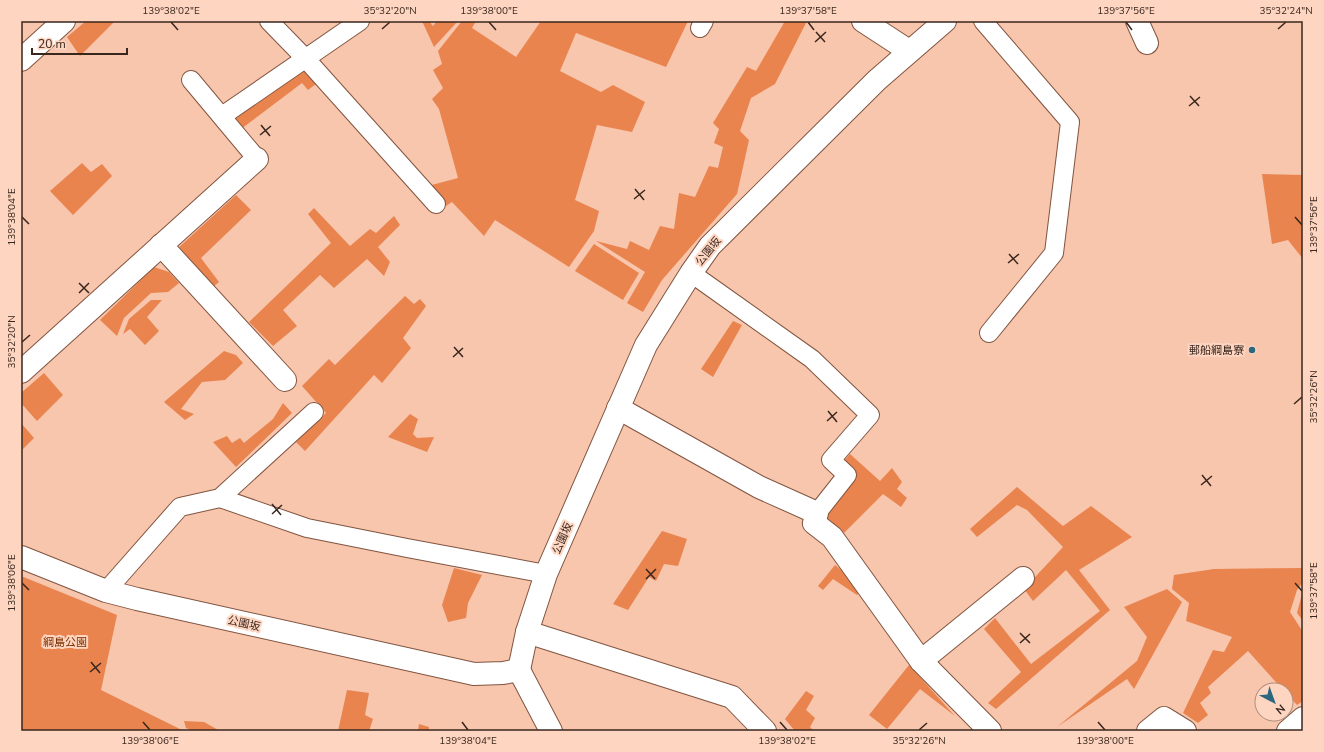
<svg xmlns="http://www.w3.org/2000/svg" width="1324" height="752" font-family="'Nunito Sans','Noto Sans JP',sans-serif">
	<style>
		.green { fill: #e9844f }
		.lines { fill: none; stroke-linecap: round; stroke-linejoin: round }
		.service-casing { stroke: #815540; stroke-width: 20 }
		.minor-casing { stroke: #815540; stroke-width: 24 }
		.service { stroke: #fff; stroke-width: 18 }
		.minor { stroke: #fff; stroke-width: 22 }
		.ticks { fill: none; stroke: #39261d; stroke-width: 1.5 }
		.poi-dot { fill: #2b677f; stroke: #fed5c1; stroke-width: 1.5 }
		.labels { text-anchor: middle; stroke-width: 4; stroke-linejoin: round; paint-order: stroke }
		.street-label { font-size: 11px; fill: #39261d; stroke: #fed5c1 }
		.poi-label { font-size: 11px; fill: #39261d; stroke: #fed5c1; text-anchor: end }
		.park-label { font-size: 11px; fill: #7c3200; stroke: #fed5c1 }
		.neatline { fill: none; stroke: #39261d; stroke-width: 1.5 }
		.ticks-label { font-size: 10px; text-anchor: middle; fill: #39261d }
	</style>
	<rect width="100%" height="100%" fill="#f8c5ad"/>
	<g class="green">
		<path d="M86,21h29l-35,35 -13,-19z"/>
		<path d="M422,21h7l4,5 4,-5 20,1 -23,25z"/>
		<path d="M462,21h14l-4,7 44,29 25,-36h147l-22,46 -90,-34 -16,38 41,21 12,-7 32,17 -13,30 -35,-7 -22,75 24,11 -5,20 -25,36 -74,-47 -11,16 -32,-34 -6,4 -18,-20 30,-8 -19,-69 -7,-10 11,-11 -10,-18 9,-6 -4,-13z"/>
		<path d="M785,21h22l-32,63 -24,14 -11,33 9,9 -12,54 -75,86 -19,32 -16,-9 18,-31 -49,-31 31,8 3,-8 19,9 11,-24 14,3 5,-36 16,4 14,-31 9,2 5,-21 -9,-4 5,-14 -6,-6 34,-56 9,4z"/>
		<path d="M303,70l13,14 -8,6 -6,-7 -61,46 -6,-10z"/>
		<path d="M82,163l9,9 11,-8 10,12 -39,39 -23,-24z"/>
		<path d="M1262,174l41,1v84l-15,-19 -16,4z"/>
		<path d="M236,195l15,15 -50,48 18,24 -6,5 -35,-39z"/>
		<path d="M314,208l36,38 20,-17 6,4 18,-17 6,9 -22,22 12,15 -6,14 -17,-17 -33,29 -14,-13 -37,35 14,16 -24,20 -24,-24 82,-79 -23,-29z"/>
		<path d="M594,244l45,29 -16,27 -48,-29z"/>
		<path d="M154,267l15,5 10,11 -11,9 -17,1 -27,25 -7,18 -17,-16z"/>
		<path d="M405,296l9,8 6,-5 6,7 -23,32 8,10 -29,35 -8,-8 -69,76 -9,-9 30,-29 -24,-27 27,-27 6,6z"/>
		<path d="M151,300h11l-15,17 12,14 -14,14 -15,-16 -7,5 6,-15z"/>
		<path d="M733,321l9,4 -29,52 -12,-8z"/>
		<path d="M224,351l12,4 7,8 -18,17 -23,2 -21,27 13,5 -9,6 -21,-18z"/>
		<path d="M44,373l19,22 -26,26 -16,-18v-10z"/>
		<path d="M283,403l9,10 -56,54 -23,-25 14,-6 5,7 8,-5 4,5 29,-24z"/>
		<path d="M410,414l8,5 -5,15 4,4 17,-1 -7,15 -39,-15z"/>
		<path d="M21,423l13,15 -13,13z"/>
		<path d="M850,454l30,27 12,-13 10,14 -5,7 10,9 -6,9 -18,-13 -39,39 -18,-16 29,-41 -12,-14z"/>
		<path d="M1017,487l46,39 28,-20 41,31 -53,33 31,40 -114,99 -8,-6 33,-31 -37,-43 11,-11 36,46 69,-53 -34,-41 -33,31 -9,-12 39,-42 -36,-37 -10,-5 -40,32 -7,-8z"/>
		<path d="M662,531l25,8 -9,27 -14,-2 -8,17 -7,-4 -21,33 -15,-6z"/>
		<path d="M835,565l17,13 8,12 -3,5 -24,-16 -10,11 -5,-4z"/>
		<path d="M454,568l28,7 -14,28 -2,15 -18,4 -6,-17z"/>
		<path d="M1303,568v14l-6,8 -7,22 13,20v69l-6,4 -11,-12v-3h-3l-35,-39 -40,36 3,6 -11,10 8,12 -10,8 -15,-10 30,-63 11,2 8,-15 -46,-16 3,-18 -17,-14 2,-14 40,-6z"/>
		<path d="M21,576l96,39 -16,75 83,41h-163z"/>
		<path d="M1167,589l15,13 -48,87 -7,-10 -70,48 80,-66 10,-24 -23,-30z"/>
		<path d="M1303,590v31l-6,-8z"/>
		<path d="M909,665l46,51 -35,-27 -33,40 -18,-14z"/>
		<path d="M347,690l22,3 -4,22 8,4 -4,12h-31z"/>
		<path d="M806,691l8,5 -8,14 9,8 -5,9 4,4h-19l-10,-12z"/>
		<path d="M184,721l20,1 16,9h-27l-7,-3z"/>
		<path d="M419,724l10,3v4h-11z"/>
	</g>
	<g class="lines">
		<defs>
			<g id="service">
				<path d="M269,21l36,37 131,146"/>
				<path d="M983,21l87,101 -16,131 -65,80"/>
				<path d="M700,28l4,-7"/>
				<path d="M191,80l66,79"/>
				<path d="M222,116l138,-95"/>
				<path d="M691,273l121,86 58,56 -39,45 16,15 -30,38"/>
				<path d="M220,498l87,30 100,20 139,26"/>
				<path d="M106,591l74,-84 40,-9 94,-86"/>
			</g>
			<g id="minor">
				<path d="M863,21l46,30"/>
				<path d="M1137,21l10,22"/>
				<path d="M21,60l43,-39"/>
				<path d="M161,245l124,135"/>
				<path d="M21,372l236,-213"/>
				<path d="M618,408l141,79 58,26 -3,10 18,14 89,124 69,70"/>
				<path d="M21,557l85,34 31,8 337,75 29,-1 16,-3"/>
				<path d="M527,632l205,65 33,34"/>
				<path d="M921,661l102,-83"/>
				<path d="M519,670l8,-38 19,-58 100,-229 45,-72 19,-27 167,-166 68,-59"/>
				<path d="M519,670l32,61"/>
				<path d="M1148,731l16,-13 21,13"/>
				<path d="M1288,731l15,-13"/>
			</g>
		</defs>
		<use href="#service" class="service-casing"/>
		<use href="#minor" class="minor-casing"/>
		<use href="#service" class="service"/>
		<use href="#minor" class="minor"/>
	</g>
	<path class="ticks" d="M171,22l7,8M489,22l7,8M808,22l6,8M1126,22l6,8M382,29l8,-7M1278,29l8,-7M816,32l9,10M815,42l11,-10M1190,96l9,10M1189,106l11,-9M261,125l9,11M260,135l11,-9M635,189l9,11M634,199l11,-9M22,217l7,7M1295,217l7,8M1009,254l9,10M1008,263l11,-9M79,283l10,10M79,293l10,-10M22,342l8,-7M454,347l9,10M453,357l10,-9M1294,404l8,-7M828,411l9,11M827,421l10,-9M1202,475l9,11M1201,485l11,-9M272,504l9,11M272,514l10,-9M646,569l9,10M646,579l10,-10M22,583l7,7M1295,583l7,8M1020,633l10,10M1020,643l10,-9M91,662l9,11M90,672l11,-9M143,722l7,8M462,722l6,8M780,722l7,8M1098,722l7,8M919,730l8,-7"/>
	<circle class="poi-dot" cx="1252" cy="350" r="4"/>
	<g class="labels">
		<g class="street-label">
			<text transform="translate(708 251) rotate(-51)" y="4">公園坂</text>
			<text transform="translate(562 538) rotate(-66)" y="4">公園坂</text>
			<text transform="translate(244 623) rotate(13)" y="4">公園坂</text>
		</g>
		<g class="poi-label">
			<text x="1244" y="354">郵船綱島寮</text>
		</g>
		<g class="park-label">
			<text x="65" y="646">綱島公園</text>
		</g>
	</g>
	<rect width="1324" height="752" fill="none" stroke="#fed5c1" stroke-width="44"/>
	<g transform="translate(1274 702) rotate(139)"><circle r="19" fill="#fed5c1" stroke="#af8f7f"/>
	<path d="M0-3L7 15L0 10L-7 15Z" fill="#2b677f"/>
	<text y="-6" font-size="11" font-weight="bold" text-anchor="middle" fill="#39261d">N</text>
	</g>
	<path d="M32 48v6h95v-6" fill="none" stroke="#39261d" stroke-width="2"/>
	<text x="38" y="48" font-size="12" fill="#39261d" stroke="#fed5c1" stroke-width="3" paint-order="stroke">20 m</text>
	<rect x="22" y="22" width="1280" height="708" class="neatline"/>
	<g class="ticks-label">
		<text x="171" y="14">139°38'02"E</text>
		<text x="390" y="14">35°32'20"N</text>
		<text x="489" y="14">139°38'00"E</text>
		<text x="808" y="14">139°37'58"E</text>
		<text x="1126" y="14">139°37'56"E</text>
		<text x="1286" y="14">35°32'24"N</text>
		<text transform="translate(11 217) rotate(-90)" y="4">139°38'04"E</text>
		<text transform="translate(1313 225) rotate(-90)" y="4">139°37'56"E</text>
		<text transform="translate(11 342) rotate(-90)" y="4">35°32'20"N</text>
		<text transform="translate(1313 397) rotate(-90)" y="4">35°32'26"N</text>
		<text transform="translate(11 583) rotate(-90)" y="4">139°38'06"E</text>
		<text transform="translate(1313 591) rotate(-90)" y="4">139°37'58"E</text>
		<text x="150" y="744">139°38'06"E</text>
		<text x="468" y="744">139°38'04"E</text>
		<text x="787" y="744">139°38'02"E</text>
		<text x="919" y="744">35°32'26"N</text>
		<text x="1105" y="744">139°38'00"E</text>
	</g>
</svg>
